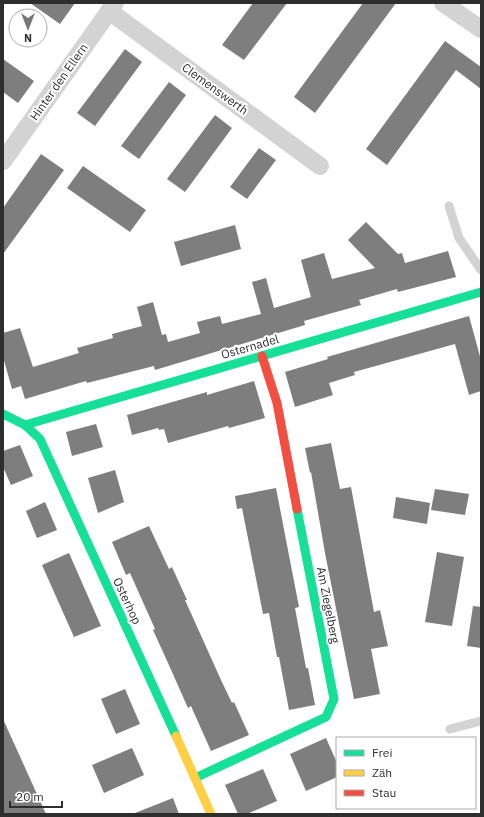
<svg xmlns="http://www.w3.org/2000/svg" width="484" height="817" font-family="'IBM Plex Sans',sans-serif">
	<style>
		.building { fill: #7e7e7e }
		.lines { fill: none; stroke-linecap: round; stroke-linejoin: round }
		.lane { stroke: #d3d3d3; stroke-width: 9 }
		.street { stroke: #d3d3d3; stroke-width: 18 }
		.fast { stroke: #16e098; stroke-width: 9 }
		.slow { stroke: #ffcf43; stroke-width: 9 }
		.jam { stroke: #f24e42; stroke-width: 9 }
		.labels { text-anchor: middle; stroke-width: 4; stroke-linejoin: round; paint-order: stroke }
		.street-label { font-size: 12px; fill: #2e2e2e; stroke: #fff }
	</style>
	<rect width="100%" height="100%" fill="#fff"/>
	<g class="building">
		<path d="M30,3h45l-15,21z"/>
		<path d="M253,3h34l-43,57 -22,-15z"/>
		<path d="M363,3h33l-81,110 -21,-16z"/>
		<path d="M445,41l36,26v22l-25,-19 -69,95 -21,-16z"/>
		<path d="M125,49l17,13 -47,64 -18,-13z"/>
		<path d="M3,59l31,22 -16,22 -15,-11z"/>
		<path d="M169,82l17,13 -47,64 -18,-13z"/>
		<path d="M215,115l17,13 -47,64 -18,-13z"/>
		<path d="M259,148l17,12 -29,39 -17,-12z"/>
		<path d="M41,154l23,16 -61,84v-46z"/>
		<path d="M83,166l63,44 -16,22 -63,-44z"/>
		<path d="M366,222l32,32 4,-1 3,10 43,-12 8,26 -58,15 -1,-3 -38,11 2,5 -57,16 1,4 -150,45 -1,-4 -67,17 -1,-2 -61,18 -4,-13 -9,3 -9,-32v-24l17,-5 13,39 46,-14 -2,-5 36,-10 -1,-4 30,-8 -5,-19 16,-5 9,33 4,-1 2,8 32,-9 -3,-11 23,-6 2,8 39,-10 -9,-32 14,-4 8,30 37,-11 -10,-37 23,-7 8,26 43,-11 -27,-28z"/>
		<path d="M235,225l6,24 -60,17 -7,-24z"/>
		<path d="M469,316l12,44v31l-12,4 -14,-51 -101,28 1,3 -26,8 4,12 -38,12 -10,-35 43,-13 -1,-2z"/>
		<path d="M254,381l11,37 -36,10 -1,-2 -60,17 -4,-14 -5,1 -1,-2 -26,7 -5,-20 80,-23v3z"/>
		<path d="M96,424l7,23 -31,9 -6,-24z"/>
		<path d="M331,443l9,46 11,-2 23,125 6,-2 8,36 -17,3 9,45 -26,5 -29,-146 -14,-81 -1,1 -5,-25z"/>
		<path d="M20,445l13,31 -22,9 -8,-18v-16z"/>
		<path d="M115,470l9,32 -26,11 -10,-35z"/>
		<path d="M276,488l23,119 -4,1 11,60h2l7,37 -26,5 -10,-53h-2l-8,-44 -6,1 -21,-106 -5,1 -2,-13z"/>
		<path d="M435,489l34,5 -4,21 -34,-5z"/>
		<path d="M396,497l34,6 -3,21 -34,-6z"/>
		<path d="M45,502l12,28 -20,8 -11,-27z"/>
		<path d="M149,526l20,43 3,-2 15,33h-2l36,80 11,23 2,-1 15,33 -38,16 -20,-45 -3,2 -20,-45 -15,-33 2,-1 -25,-56 -4,2 -14,-33z"/>
		<path d="M437,552l27,5 -12,69 -27,-4z"/>
		<path d="M69,553l32,73 -27,11 -32,-72z"/>
		<path d="M473,606l8,1v41l-14,-2z"/>
		<path d="M125,689l15,35 -24,10 -15,-35z"/>
		<path d="M3,719l43,95h-43z"/>
		<path d="M326,738l11,25v14l-31,14 -16,-37z"/>
		<path d="M132,748l12,27 -40,18 -12,-28z"/>
		<path d="M263,769l14,32 -30,13h-9l-13,-29z"/>
		<path d="M173,798l6,16h-44v-1z"/>
	</g>
	<g class="lines">
		<g class="lane">
			<path d="M449,206l10,32 22,32"/>
			<path d="M450,729l31,-8"/>
		</g>
		<g class="street">
			<path d="M443,3l38,26"/>
			<path d="M109,11l211,155"/>
			<path d="M3,161l112,-158"/>
		</g>
		<g class="fast">
			<path d="M3,414l22,11 15,14 136,297"/>
			<path d="M25,425l456,-133"/>
			<path d="M195,778l131,-61 8,-18 -37,-190"/>
		</g>
		<path class="slow" d="M176,736l35,78"/>
		<path class="jam" d="M262,356l15,47 20,106"/>
	</g>
	<g class="labels">
		<g class="street-label">
			<text transform="translate(59 82) rotate(-55)" y="4">Hinter den Ellern</text>
			<text transform="translate(215 89) rotate(36)" y="4">Clemenswerth</text>
			<text transform="translate(250 347) rotate(-16)" y="4">Osternadel</text>
			<text transform="translate(127 601) rotate(65)" y="4">Osterhop</text>
			<text transform="translate(328 605) rotate(79)" y="4">Am Ziegelberg</text>
		</g>
	</g>
	<rect width="484" height="817" fill="none" stroke="#2e2e2e" stroke-width="8"/>
	<rect x="336" y="737" width="140" height="72" fill="#ffffff" stroke="#ababab"/>
	<rect x="344" y="750" width="20" height="6" fill="#16e098" stroke="#ababab"/>
	<text x="372" y="757" font-size="12" fill="#2e2e2e">Frei</text>
	<rect x="344" y="770" width="20" height="6" fill="#ffcf43" stroke="#ababab"/>
	<text x="372" y="777" font-size="12" fill="#2e2e2e">Zäh</text>
	<rect x="344" y="790" width="20" height="6" fill="#f24e42" stroke="#ababab"/>
	<text x="372" y="797" font-size="12" fill="#2e2e2e">Stau</text>
	<g transform="translate(28 28) rotate(180)"><circle r="19" fill="#ffffff" stroke="#ababab"/>
	<path d="M0-3L7 15L0 10L-7 15Z" fill="#777777"/>
	<text y="-6" font-size="11" font-weight="bold" text-anchor="middle" fill="#2e2e2e">N</text>
	</g>
	<path d="M10 801v6h52v-6" fill="none" stroke="#2e2e2e" stroke-width="2"/>
	<text x="16" y="801" font-size="12" fill="#2e2e2e" stroke="#ffffff" stroke-width="3" paint-order="stroke">20 m</text>
</svg>
